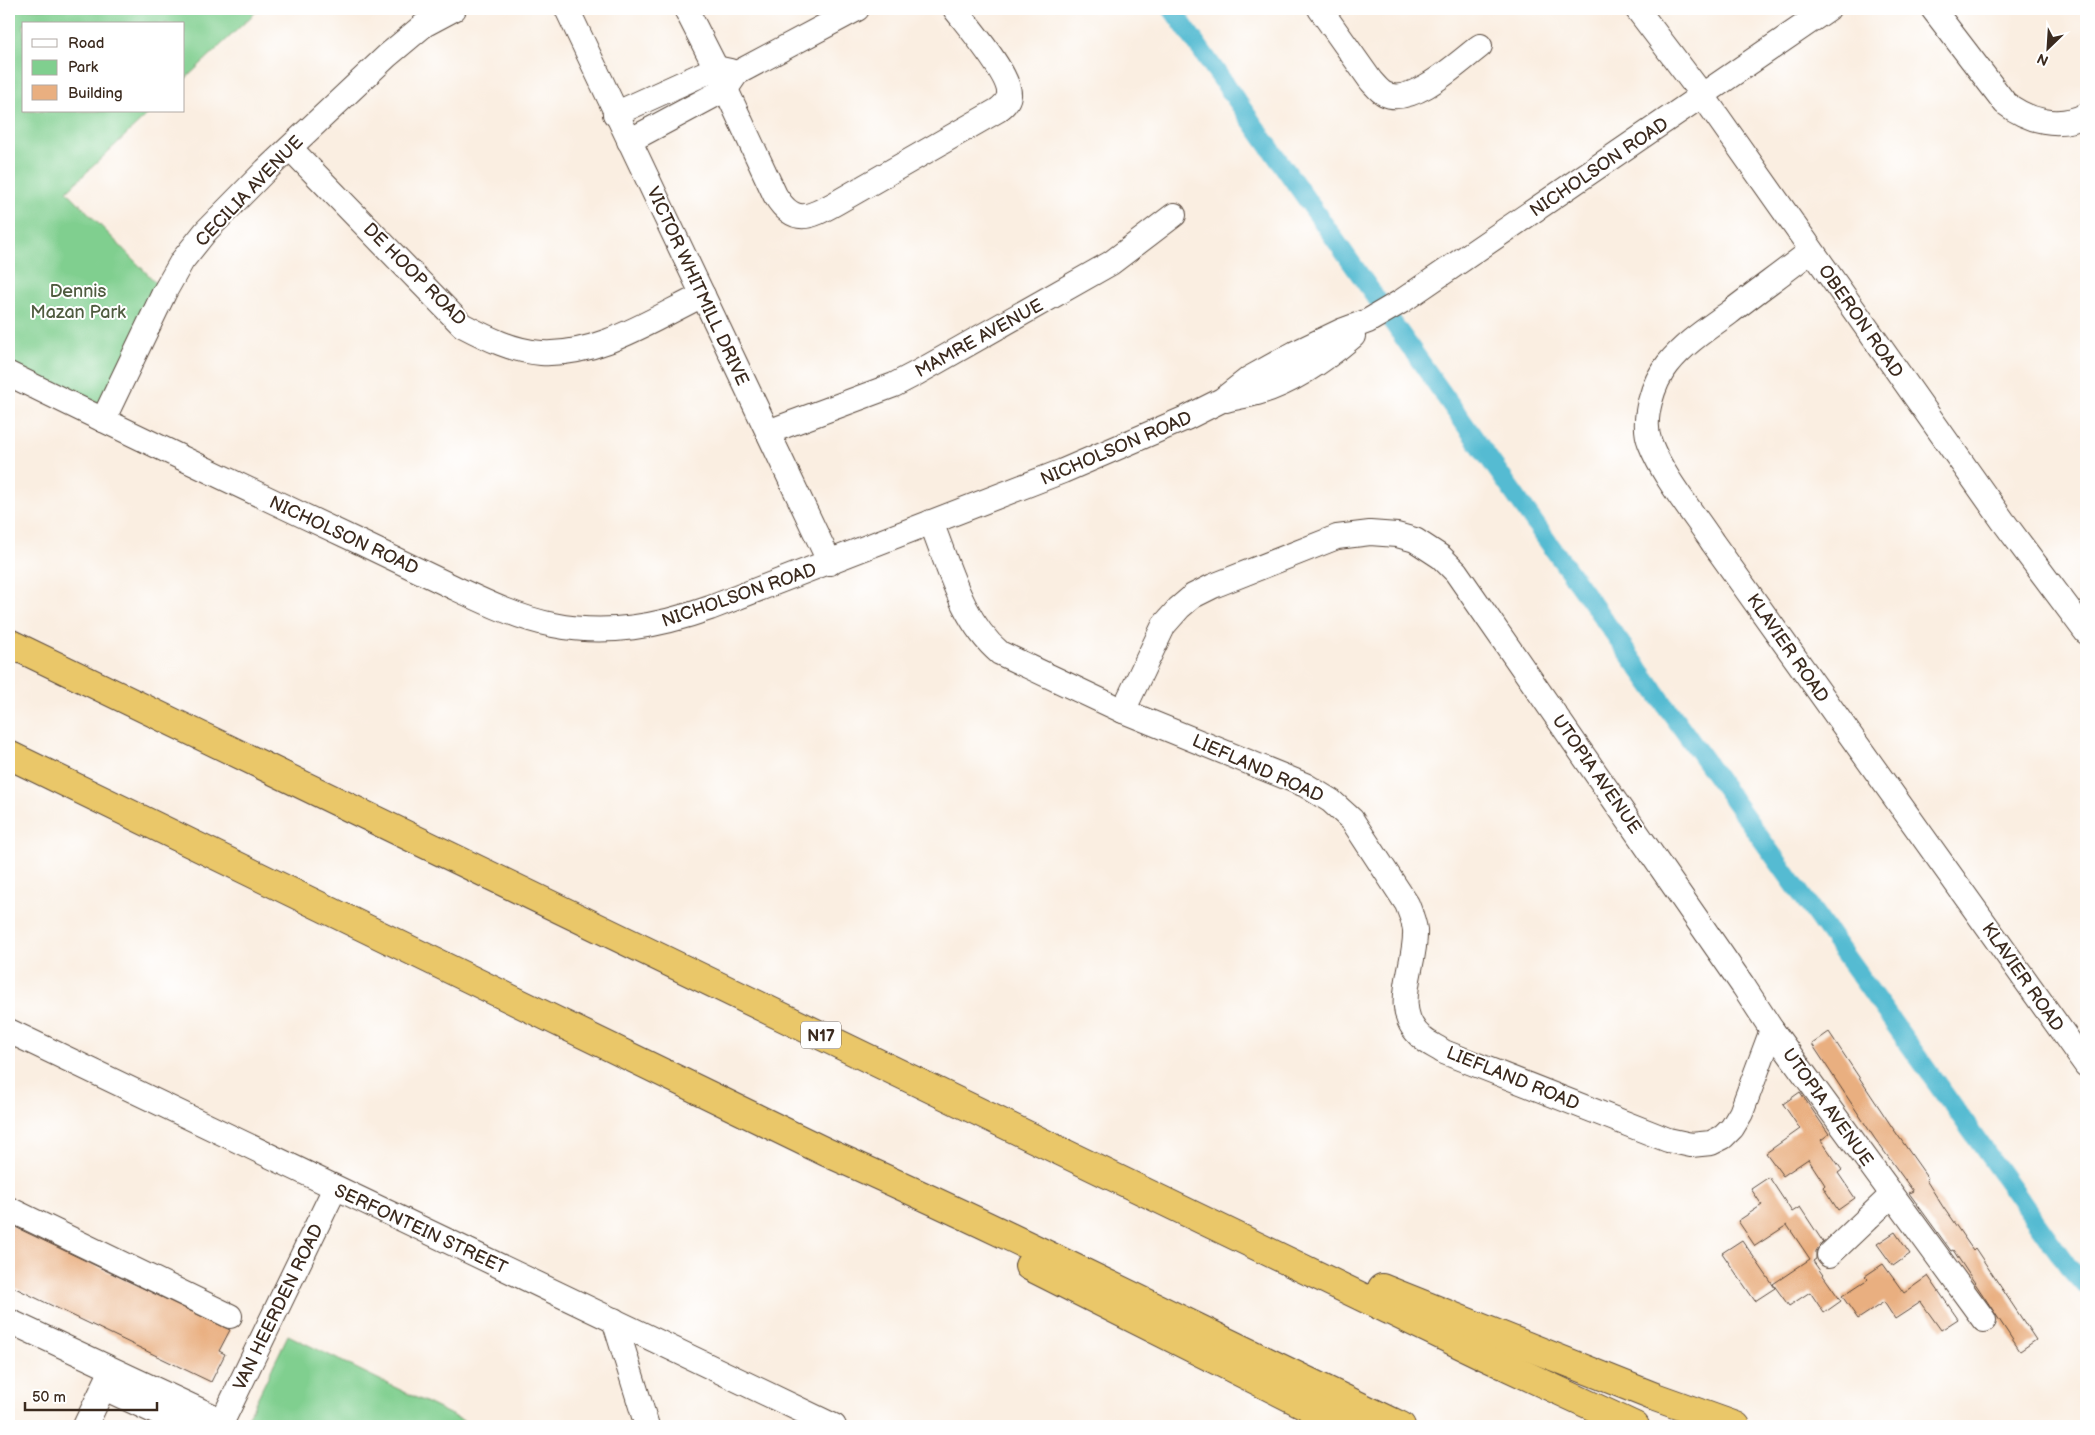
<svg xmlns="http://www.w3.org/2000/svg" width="2095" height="1435" font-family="'Balsamiq Sans',sans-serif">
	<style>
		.green { fill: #80cf8f; stroke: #5e7c56 }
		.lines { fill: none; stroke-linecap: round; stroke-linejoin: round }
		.canal { stroke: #54bbd2; stroke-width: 19 }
		.building { fill: #e9af80 }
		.minor-casing { stroke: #58473b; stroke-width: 26 }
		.highway-casing { stroke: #58473b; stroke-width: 30 }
		.minor { stroke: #fff; stroke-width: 24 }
		.highway { stroke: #eac769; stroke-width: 28 }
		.labels { text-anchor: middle; stroke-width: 4; stroke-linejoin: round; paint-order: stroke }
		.shield { fill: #fff; stroke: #766a62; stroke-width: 1 }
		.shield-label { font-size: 16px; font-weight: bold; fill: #3b2a1e }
		.street-label { font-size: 18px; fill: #3b2a1e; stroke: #fff }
		.park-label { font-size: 18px; fill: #505c40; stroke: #fff }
	</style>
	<rect width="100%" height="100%" fill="#fff"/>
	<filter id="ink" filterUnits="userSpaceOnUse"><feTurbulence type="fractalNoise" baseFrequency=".02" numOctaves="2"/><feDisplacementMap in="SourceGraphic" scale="10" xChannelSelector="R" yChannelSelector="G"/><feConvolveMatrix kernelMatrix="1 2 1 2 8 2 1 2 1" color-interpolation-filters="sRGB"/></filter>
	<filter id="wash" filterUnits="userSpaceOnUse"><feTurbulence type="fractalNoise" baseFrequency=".0096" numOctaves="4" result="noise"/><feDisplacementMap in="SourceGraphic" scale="20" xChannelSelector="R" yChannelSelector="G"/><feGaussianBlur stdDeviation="1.12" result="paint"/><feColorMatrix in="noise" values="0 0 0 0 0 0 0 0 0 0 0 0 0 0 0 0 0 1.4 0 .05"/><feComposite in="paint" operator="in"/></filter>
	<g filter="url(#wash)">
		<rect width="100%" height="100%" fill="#faeee1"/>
		<g class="green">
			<path d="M9,9h250l-75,71v-56h-160v87h127l-84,80 96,99 -64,113 -90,-39z"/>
			<path d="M288,1335l186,91h-230z"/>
		</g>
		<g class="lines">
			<g class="canal">
				<path d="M1172,9l205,290"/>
				<path d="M1393,323l158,223 517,720 18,20"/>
			</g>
		</g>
		<g id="blocks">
			<g class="building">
				<path d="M1829,1032l63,95 36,51 -2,2 17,27 30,43 2,-2 61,92 -16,11 -67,-101 -2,1 -42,-58 4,-2 -38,-52 -63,-95z"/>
				<path d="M1800,1092l29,42 -8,6 21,30 -4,3 17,25 -17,12 -15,-23 2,-2 -17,-26 -25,17 -17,-23 34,-24 -17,-25z"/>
				<path d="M1769,1177l23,35 8,-5 23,35 -7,9v8l-3,2 28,40 -17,12 -14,-21 -21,14 -16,-22 37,-25 -23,-34 -32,21 -17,-25 24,-16 -11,-16z"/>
				<path d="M9,1224l221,106 -11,21 6,3 -14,28 -202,-97z"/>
				<path d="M1895,1232l15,22 -17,12 -16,-22z"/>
				<path d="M1742,1240l33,48 -20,13 -33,-48z"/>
				<path d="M1883,1264l21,29 24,-17 30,43 -17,11 -20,-28 -26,17 -11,-17 -26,17 -16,-23 26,-17 -3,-3z"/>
			</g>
		</g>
	</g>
	<g filter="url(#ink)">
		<use href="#blocks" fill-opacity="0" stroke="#58473b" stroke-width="1"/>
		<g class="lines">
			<defs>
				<g id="minor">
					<path d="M567,9l263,554"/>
					<path d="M686,9l30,59 59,127c19,31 34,23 61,8l162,-93c5,-4 10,-8 11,-15 2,-19 -41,-69 -54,-86"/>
					<path d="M1320,9l51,72c4,4 8,10 14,13 27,13 74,-32 95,-48"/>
					<path d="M1637,9l66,87 300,425 83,111"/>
					<path d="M1933,9l72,94c23,18 54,26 81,12"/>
					<path d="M615,114l101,-46 14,3"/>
					<path d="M629,141l97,-52 11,-16 120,-64"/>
					<path d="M290,148l172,177c25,13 51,26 79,28 58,3 112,-34 162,-58"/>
					<path d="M1811,251c-27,21 -55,41 -82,62 -22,16 -44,30 -61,51 -15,18 -27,56 -18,79 14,36 42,68 63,100l373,522"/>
					<path d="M9,374c114,56 229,111 344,165 33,16 67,32 100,48 32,15 65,31 100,38 54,11 106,1 157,-17l353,-137 123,-53 36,-18 28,-22 45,-25 46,-22 27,-10 34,-20 426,-292"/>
					<path d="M1226,400c10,-3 21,-4 31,-7 35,-10 69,-34 96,-57"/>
					<path d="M103,420l61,-127 18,-32 24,-30 60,-61 121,-114 37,-31 30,-16"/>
					<path d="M768,432l126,-47 23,-12 194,-110 63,-48"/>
					<path d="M931,522c18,45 31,99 69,131l123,58 182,74 26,16 21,19 55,84c3,8 7,17 8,26 2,36 -26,78 6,107 6,6 16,10 23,15l224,88 23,5 20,-2 12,-6 9,-9 9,-15 31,-83"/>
					<path d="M1123,711l41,-86 15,-17 14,-12 20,-10 124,-49 33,-4 27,2 18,5 26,17 15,15 288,415 28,43 212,290"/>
					<path d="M9,1031l825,395"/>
					<path d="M9,1209l221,107"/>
					<path d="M1829,1255l63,-60"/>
					<path d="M614,1320l33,106"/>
					<path d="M9,1321l214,100"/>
					<path d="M104,1388l81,38"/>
					<path d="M85,1426l25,-52"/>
					<path d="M220,1426l115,-238"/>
				</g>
				<g id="highway">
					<path d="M9,643l1473,712 153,71"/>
					<path d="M9,755l817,397c194,86 383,183 575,274"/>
					<path d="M1029,1266l318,160"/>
					<path d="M1382,1288l273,109 81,29"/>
				</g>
			</defs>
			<use href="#minor" class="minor-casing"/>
			<use href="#highway" class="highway-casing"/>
			<use href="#minor" class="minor"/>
			<use href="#highway" class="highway"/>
		</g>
	</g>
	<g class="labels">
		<rect class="shield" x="801" y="1021.5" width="40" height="27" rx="4"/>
		<g class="shield-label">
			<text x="821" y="1041">N17</text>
		</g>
		<g class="street-label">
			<text transform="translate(1599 167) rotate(-34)" y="6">NICHOLSON ROAD</text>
			<text transform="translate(249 191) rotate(-46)" y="6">CECILIA AVENUE</text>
			<text transform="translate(415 274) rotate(45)" y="6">DE HOOP ROAD</text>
			<text transform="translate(698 286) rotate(65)" y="6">VICTOR WHITMILL DRIVE</text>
			<text transform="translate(1861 321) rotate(55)" y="6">OBERON ROAD</text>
			<text transform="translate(979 338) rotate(-29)" y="6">MAMRE AVENUE</text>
			<text transform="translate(1116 448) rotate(-23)" y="6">NICHOLSON ROAD</text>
			<text transform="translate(344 535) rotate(25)" y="6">NICHOLSON ROAD</text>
			<text transform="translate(739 595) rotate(-19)" y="6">NICHOLSON ROAD</text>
			<text transform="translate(1788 648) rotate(55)" y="6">KLAVIER ROAD</text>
			<text transform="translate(1258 768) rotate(24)" y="6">LIEFLAND ROAD</text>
			<text transform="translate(1597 774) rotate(55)" y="6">UTOPIA AVENUE</text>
			<text transform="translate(2023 977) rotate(55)" y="6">KLAVIER ROAD</text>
			<text transform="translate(1513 1078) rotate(22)" y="6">LIEFLAND ROAD</text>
			<text transform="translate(1828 1107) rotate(54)" y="6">UTOPIA AVENUE</text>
			<text transform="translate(421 1229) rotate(25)" y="6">SERFONTEIN STREET</text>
			<text transform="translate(278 1307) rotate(-64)" y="6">VAN HEERDEN ROAD</text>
		</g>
		<g class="park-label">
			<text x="78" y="297">Dennis<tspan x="78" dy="21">Mazan Park</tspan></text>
		</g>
	</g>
	<rect width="2095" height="1435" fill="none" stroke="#fff" stroke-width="30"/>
	<rect x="22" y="22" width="162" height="90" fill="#ffffff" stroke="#b1aaa5"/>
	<rect x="32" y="39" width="25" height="8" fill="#ffffff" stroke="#b1aaa5"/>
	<text x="68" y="48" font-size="15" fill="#3b2a1e">Road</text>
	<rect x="32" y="60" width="25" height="15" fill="#80cf8f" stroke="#b1aaa5"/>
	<text x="68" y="72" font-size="15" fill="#3b2a1e">Park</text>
	<rect x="32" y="85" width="25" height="15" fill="#e9af80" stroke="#b1aaa5"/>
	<text x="68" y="98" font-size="15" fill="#3b2a1e">Building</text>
	<g transform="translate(2048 48) rotate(205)" stroke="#ffffff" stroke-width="4" paint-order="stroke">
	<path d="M0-4L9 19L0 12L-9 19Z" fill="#3b2a1e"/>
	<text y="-8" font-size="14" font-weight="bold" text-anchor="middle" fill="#3b2a1e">N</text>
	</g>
	<path d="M25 1402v8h132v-8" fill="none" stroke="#3b2a1e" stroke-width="2.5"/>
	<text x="32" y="1402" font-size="15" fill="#3b2a1e" stroke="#ffffff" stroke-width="4" paint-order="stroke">50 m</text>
</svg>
